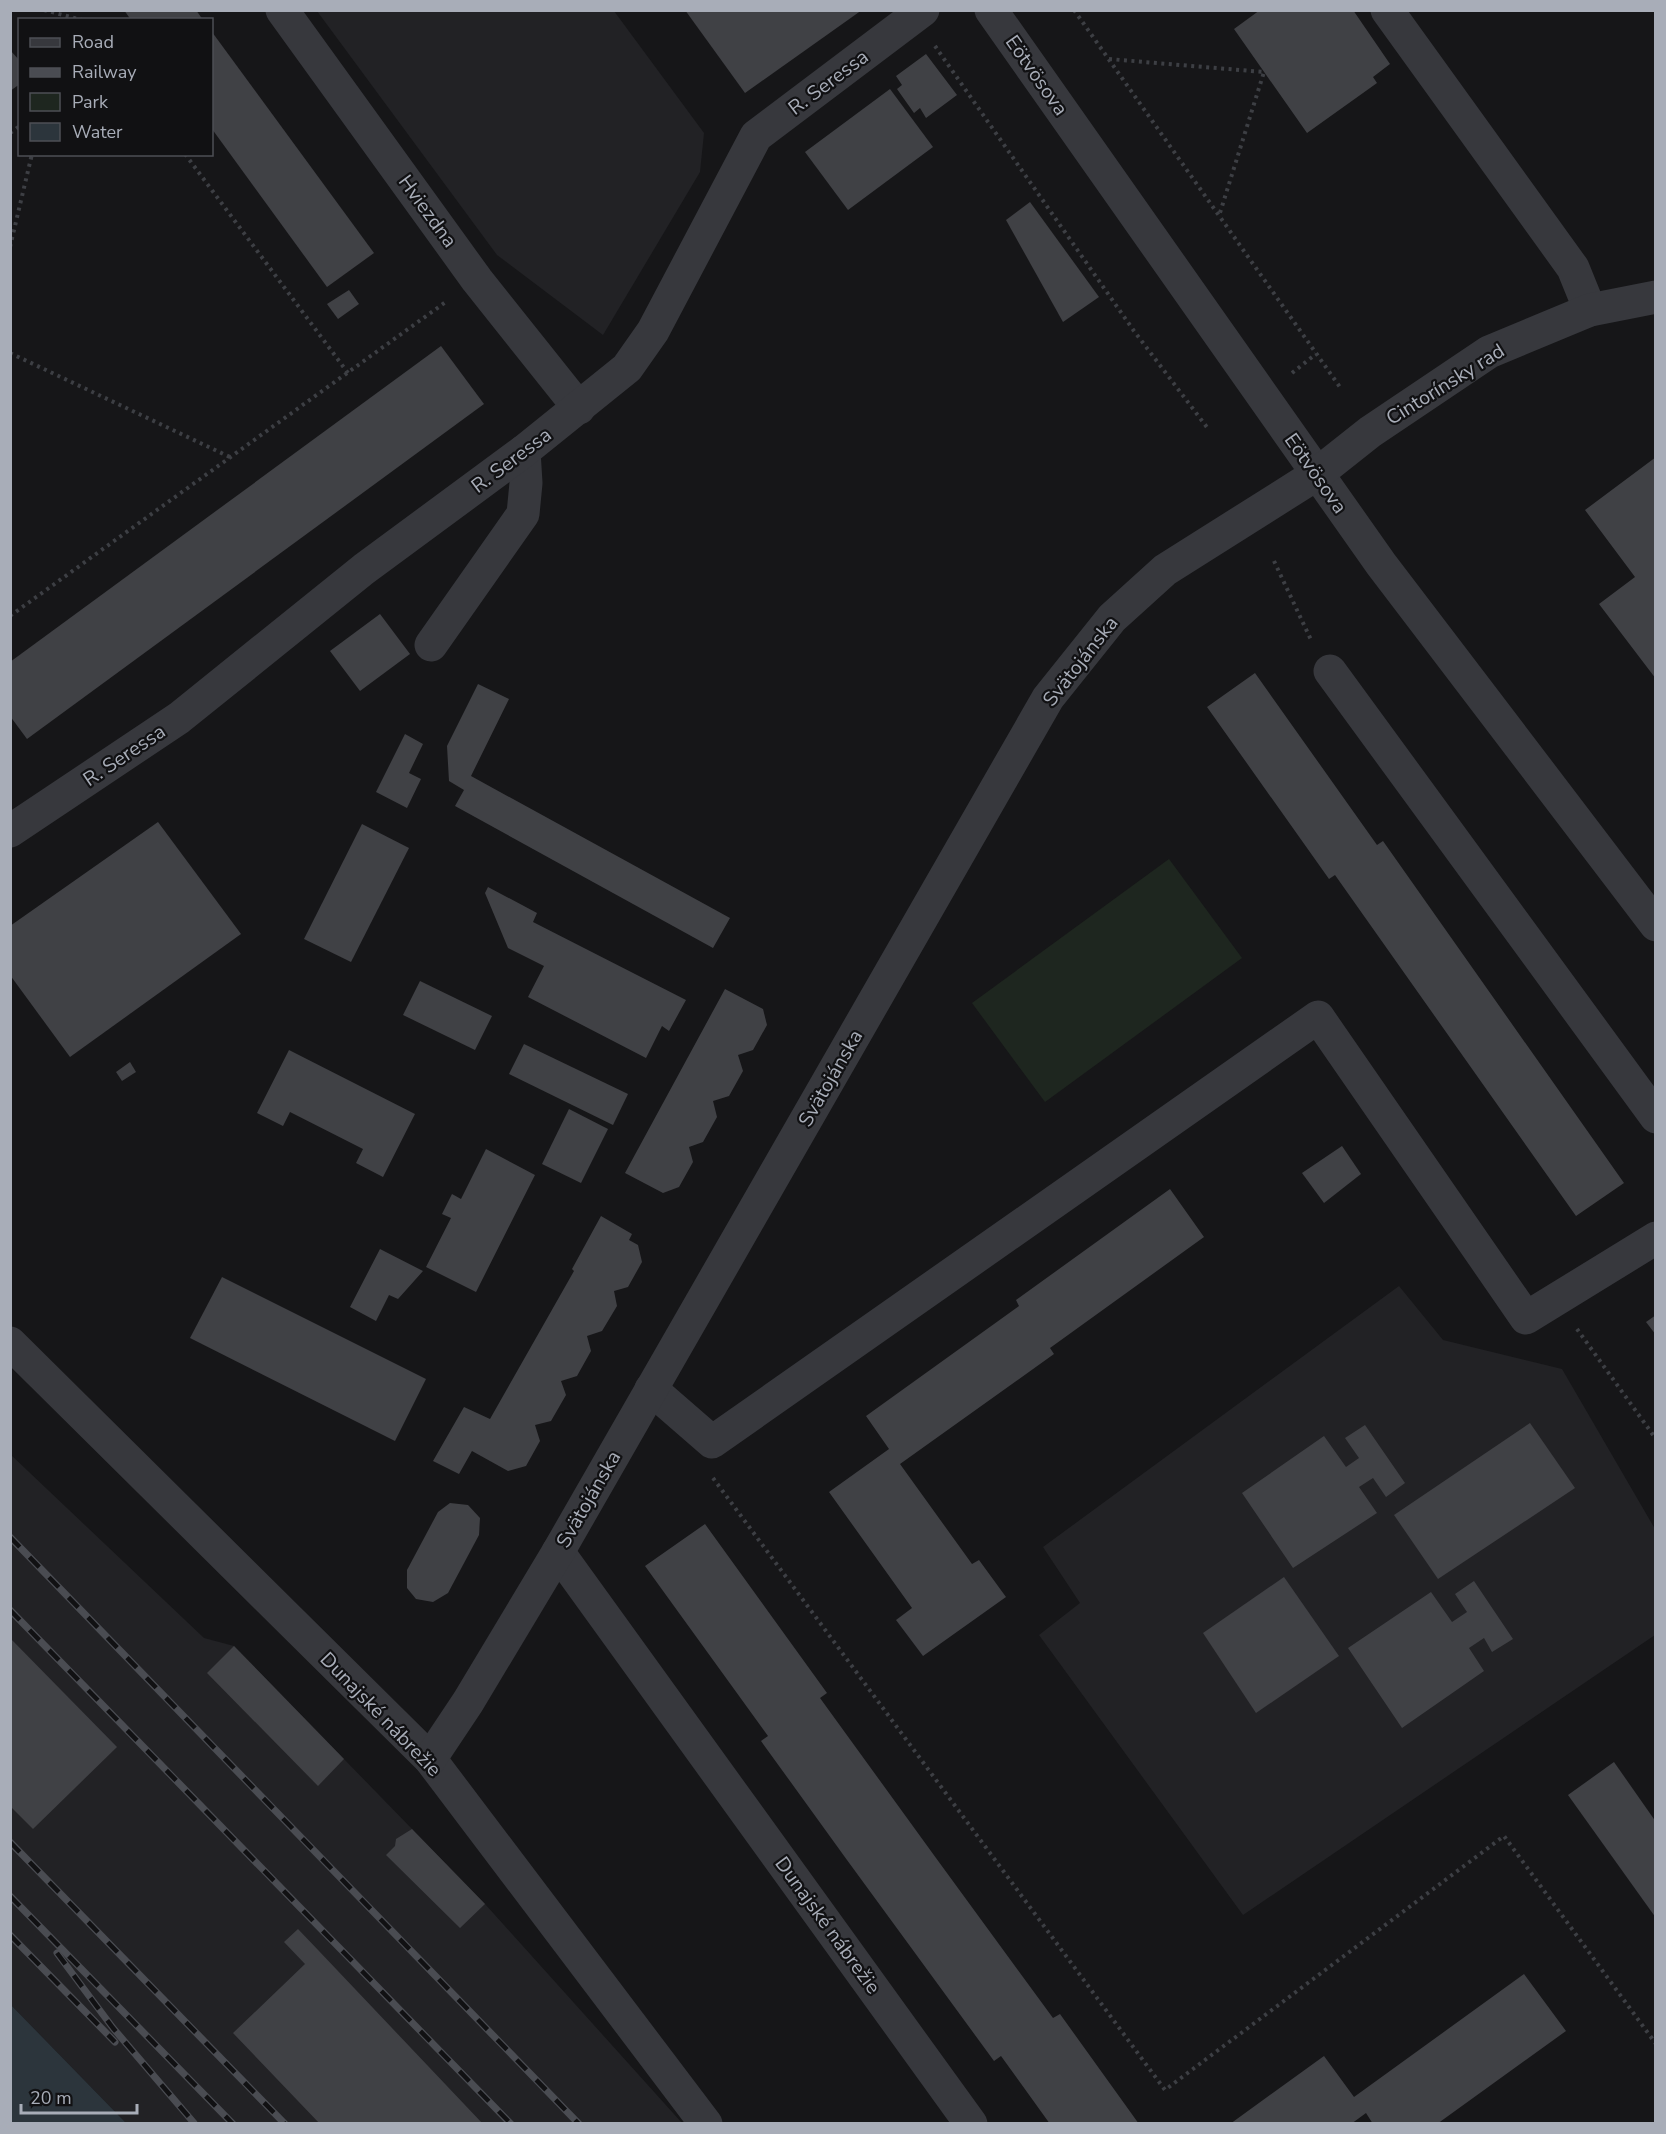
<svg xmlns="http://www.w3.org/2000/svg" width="1666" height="2134" font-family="'Nunito Sans',sans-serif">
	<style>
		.built { fill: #222225 }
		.green { fill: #1e261f }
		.water { fill: #2c353c }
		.building { fill: #404145 }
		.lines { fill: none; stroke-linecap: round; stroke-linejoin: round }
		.path { stroke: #3d3f44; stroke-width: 4; stroke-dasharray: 3 4.5; stroke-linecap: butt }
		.minor { stroke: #37383d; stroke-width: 33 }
		.rail-casing { stroke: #4a4c52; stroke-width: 7 }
		.rail { stroke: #111113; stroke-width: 4.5; stroke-dasharray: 14; stroke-linecap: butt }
		.labels { text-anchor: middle; stroke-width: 4.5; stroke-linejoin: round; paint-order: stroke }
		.street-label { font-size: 20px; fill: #a8adb8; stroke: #111113 }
	</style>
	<rect width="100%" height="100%" fill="#161618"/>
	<g class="built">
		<path d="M317,11h297l90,122 -4,39 -97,163 -106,-80z"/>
		<path d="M1399,1286l44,54 119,29 93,160v106l-412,280 -204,-280 41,-32 -37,-56z"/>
		<path d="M10,1454l194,184 30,8 251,258 197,219h-556l-115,-118z"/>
	</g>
	<path class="green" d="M1169,859l73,99 -197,144 -73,-99z"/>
	<path class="water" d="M11,2005l115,118h-115z"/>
	<g class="building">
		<path d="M124,10h72l7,10h-72z"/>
		<path d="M685,10h177l-117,83z"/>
		<path d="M1260,10h93l37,54 -17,13 4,6 -70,50 -73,-104z"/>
		<path d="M212,32l162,221 -47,34 -115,-158z"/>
		<path d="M10,50l10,11v23l-10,7z"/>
		<path d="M926,54l31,41 -31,23 -6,-10 -6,5 -17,-24 5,-4 -6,-9z"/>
		<path d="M890,89l43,58 -85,63 -43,-58z"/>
		<path d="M1030,202l69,95 -36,25 -57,-102z"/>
		<path d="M349,290l10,14 -21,15 -11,-15z"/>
		<path d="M441,346l43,58 -457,335 -17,-23v-54z"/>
		<path d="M1656,457v222l-57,-75 36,-27 -50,-67z"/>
		<path d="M380,614l30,40 -50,37 -30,-40z"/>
		<path d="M1255,673l122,172 6,-4 241,342 -48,33 -241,-341 -6,4 -122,-172z"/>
		<path d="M478,684l31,15 -38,77 259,142 -17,30 -258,-142 9,-16 -15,-9 -2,-35z"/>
		<path d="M405,734l18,10 -14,29 12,6 -14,29 -31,-16z"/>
		<path d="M158,822l83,112 -171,123 -60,-82v-49z"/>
		<path d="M362,824l47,24 -58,114 -47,-23z"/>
		<path d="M488,887l49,26 -4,9 153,78 -17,31 -7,-5 -16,32 -118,-61 16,-31 -36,-18 -23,-55z"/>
		<path d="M420,981l72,35 -17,34 -72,-35z"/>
		<path d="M725,989l38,20 4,16 -14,25 -15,5 5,16 -14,25 -16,5 4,16 -14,25 -14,5 4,15 -14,25 -16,6 -38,-20z"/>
		<path d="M524,1044l104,50 -15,31 -104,-51z"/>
		<path d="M289,1050l126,64 -32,63 -27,-14 7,-14 -73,-37 -7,14 -26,-13z"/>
		<path d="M130,1062l6,10 -14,9 -6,-9z"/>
		<path d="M569,1109l39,20 -27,54 -39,-19z"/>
		<path d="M1342,1146l19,28 -37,29 -22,-30z"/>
		<path d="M486,1149l49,26 -59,117 -50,-25 25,-49 -9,-4 10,-20 9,5z"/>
		<path d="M1170,1189l34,48 -154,111 4,6 -154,110 72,100 7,-4 27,37 -83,59 -27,-36 16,-12 -83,-116 60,-43 -23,-33 153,-110 -3,-6z"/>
		<path d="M601,1216l31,18 -3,6 9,5 4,17 -14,25 -14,4 3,15 -15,25 -15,5 4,15 -14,25 -16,5 5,14 -15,26 -16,4 5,16 -14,25 -18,5 -36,-20 -13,23 -26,-13 31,-54 26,12 84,-148 -2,-2z"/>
		<path d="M380,1249l43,22 -25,28 -9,-4 -13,26 -26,-14z"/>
		<path d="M222,1277l204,102 -31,62 -205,-103z"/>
		<path d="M1656,1315v20l-10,-13z"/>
		<path d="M1530,1423l45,65 -137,91 -44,-64z"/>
		<path d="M1365,1425l40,58 -19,14 -13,-19 -14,9 18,26 -84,55 -51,-75 82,-57 22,31 13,-9 -14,-20z"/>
		<path d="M450,1503l18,2 12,13 -1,17 -31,58 -15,9 -17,-3 -9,-11v-18l31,-58z"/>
		<path d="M705,1524l122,169 -7,5 116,160 117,160 7,-4 79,110h-89l-49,-68 -7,5 -147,-201 -86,-119 7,-5 -123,-170z"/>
		<path d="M1284,1577l55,79 -83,57 -53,-80z"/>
		<path d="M1474,1581l39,58 -21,13 -8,-14 -15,10 15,23 -82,57 -54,-80 83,-56 21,30 15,-10 -12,-18z"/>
		<path d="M10,1638l107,109 -84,82 -23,-23z"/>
		<path d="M234,1646l110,113 -26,27 -111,-113z"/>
		<path d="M1614,1762l42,60v96l-88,-123z"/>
		<path d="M412,1829l73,75 -25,24 -74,-73 9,-9 1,-7z"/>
		<path d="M298,1929l21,22 164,173h-163l-87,-91 72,-69 -21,-22z"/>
		<path d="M1524,1974l42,57 -129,93h-64l-7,-11 -15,11h-121l94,-68 30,41z"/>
	</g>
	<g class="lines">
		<g class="path">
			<path d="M44,10l38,10"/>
			<path d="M1074,10l268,380"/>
			<path d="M935,46l199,285 75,99"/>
			<path d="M1109,59l155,13 -45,144"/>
			<path d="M10,133l10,-7"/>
			<path d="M185,154l163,219"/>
			<path d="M10,247l22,-93"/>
			<path d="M10,353l222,105"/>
			<path d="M1292,373l24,-19"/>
			<path d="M1274,561l38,81"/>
			<path d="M10,616l437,-315"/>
			<path d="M1577,1329l79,110"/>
			<path d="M713,1478l452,612 339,-254 152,208"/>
		</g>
		<g class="minor">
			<path d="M282,10l195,270 102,128"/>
			<path d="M991,10l390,554 275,361"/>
			<path d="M1387,10l186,258 17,42"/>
			<path d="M431,645l92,-131 3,-31 -2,-32"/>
			<path d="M1330,671l326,446"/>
			<path d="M10,831l169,-113 185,-149 160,-118 103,-83 26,-37 103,-195 167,-126"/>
			<path d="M10,1343l420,416 276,365"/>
			<path d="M651,1389l61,53 606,-425 208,301 130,-80"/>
			<path d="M558,1552l413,572"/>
			<path d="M430,1759l38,-57 90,-150 490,-854 64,-80 53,-48 152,-96 53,-42 119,-80 101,-42 66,-13"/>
		</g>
		<defs>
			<g id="rail">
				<path d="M10,1537l569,587"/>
				<path d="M10,1610l501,514"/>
				<path d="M10,1842l275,282"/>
				<path d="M10,1896l223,228"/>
				<path d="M10,1935l105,107"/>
				<path d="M57,1953l56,75 81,95"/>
			</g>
		</defs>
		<use href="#rail" class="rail-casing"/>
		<use href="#rail" class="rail"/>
	</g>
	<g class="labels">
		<g class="street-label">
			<text transform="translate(1037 75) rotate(55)" y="7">Eötvösova</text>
			<text transform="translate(828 82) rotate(-37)" y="7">R. Seressa</text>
			<text transform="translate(428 211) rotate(54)" y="7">Hviezdna</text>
			<text transform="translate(1445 384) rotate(-32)" y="7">Cintorínsky rad</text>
			<text transform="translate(511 460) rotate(-37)" y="7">R. Seressa</text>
			<text transform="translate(1316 473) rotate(55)" y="7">Eötvösova</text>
			<text transform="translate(1080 661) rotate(-52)" y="7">Svätojánska</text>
			<text transform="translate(124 755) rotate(-34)" y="7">R. Seressa</text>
			<text transform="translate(830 1078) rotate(-60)" y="7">Svätojánska</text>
			<text transform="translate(588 1499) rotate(-60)" y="7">Svätojánska</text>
			<text transform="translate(381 1714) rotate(46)" y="7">Dunajské nábrežie</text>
			<text transform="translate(828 1925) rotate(54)" y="7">Dunajské nábrežie</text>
		</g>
	</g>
	<rect width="1666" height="2134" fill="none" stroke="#a8adb8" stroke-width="24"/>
	<rect x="18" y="18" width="195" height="138" fill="#111113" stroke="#4d4f55" stroke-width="1.5"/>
	<rect x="30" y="38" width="30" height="9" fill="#37383d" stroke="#4d4f55" stroke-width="1.5"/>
	<text x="72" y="48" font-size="18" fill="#a8adb8">Road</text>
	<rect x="30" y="68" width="30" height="9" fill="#4a4c52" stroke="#4d4f55" stroke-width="1.5"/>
	<text x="72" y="78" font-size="18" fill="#a8adb8">Railway</text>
	<rect x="30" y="93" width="30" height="18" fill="#1e261f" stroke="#4d4f55" stroke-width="1.5"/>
	<text x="72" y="108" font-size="18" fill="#a8adb8">Park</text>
	<rect x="30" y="123" width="30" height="18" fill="#2c353c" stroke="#4d4f55" stroke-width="1.5"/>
	<text x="72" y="138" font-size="18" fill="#a8adb8">Water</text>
	<path d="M21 2104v9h116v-9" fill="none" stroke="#a8adb8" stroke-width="3"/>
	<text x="30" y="2104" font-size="18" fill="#a8adb8" stroke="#111113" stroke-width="4.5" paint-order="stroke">20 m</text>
</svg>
